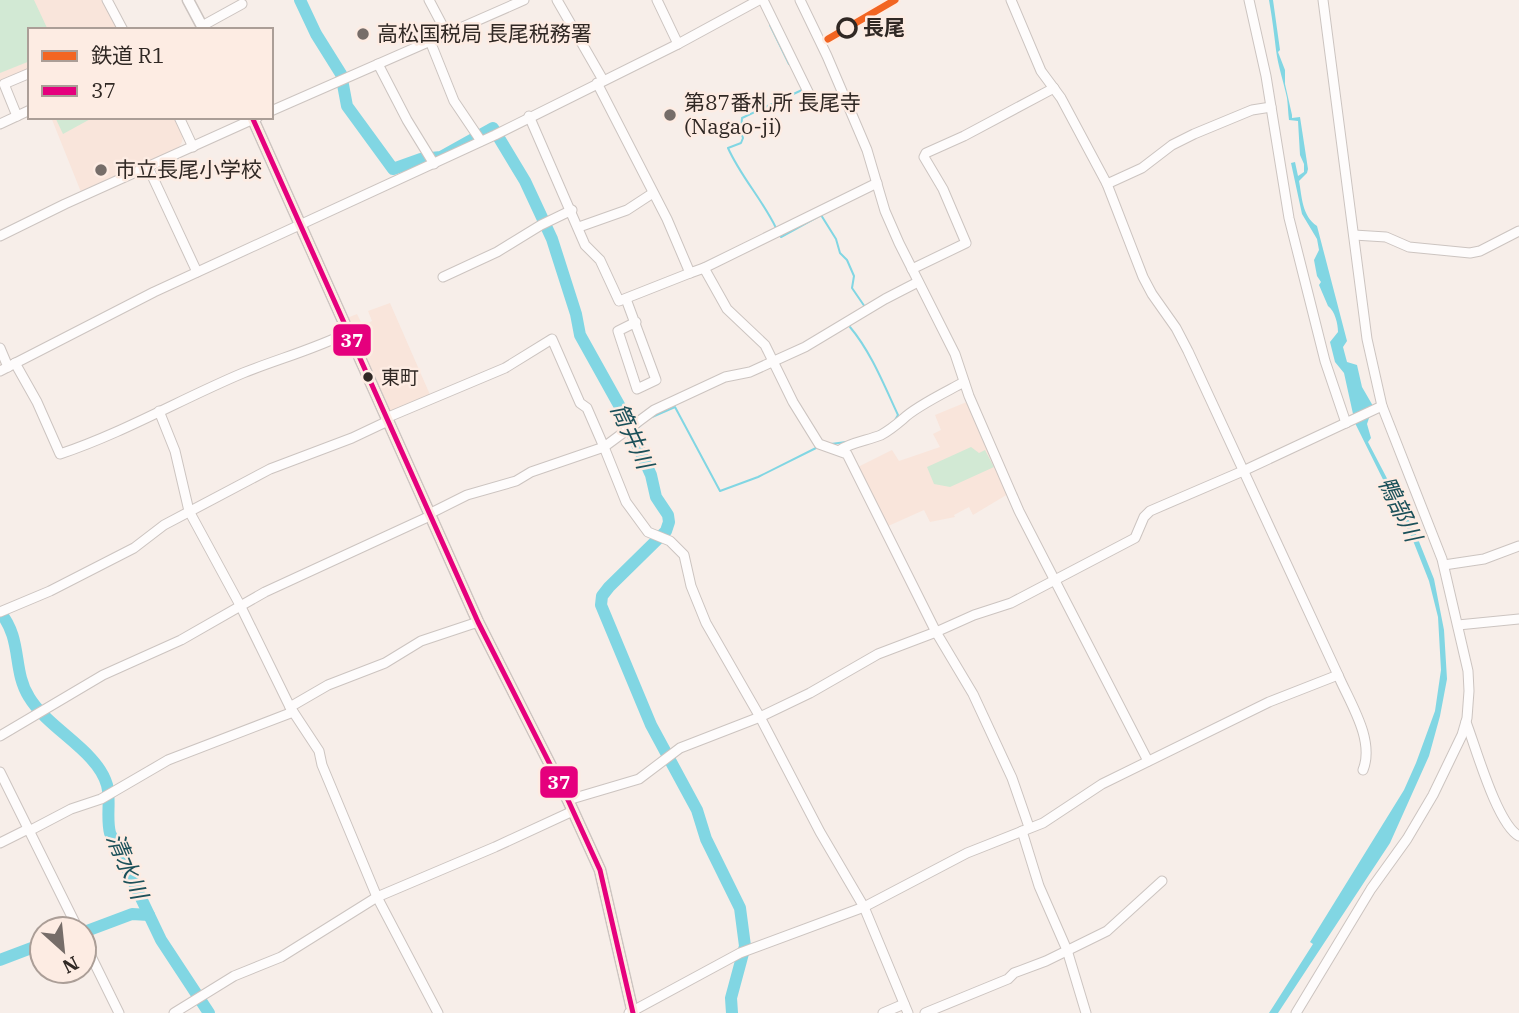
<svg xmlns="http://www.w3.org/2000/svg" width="1519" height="1013" font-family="'IBM Plex Serif','Noto Sans JP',serif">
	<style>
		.built { fill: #f9e5db }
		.green { fill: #d2e9d4 }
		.water { fill: #81d6e3 }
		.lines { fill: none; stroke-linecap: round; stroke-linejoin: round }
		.stream { stroke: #81d6e3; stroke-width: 2 }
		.river { stroke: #81d6e3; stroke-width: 12 }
		.minor-casing { stroke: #ccc4c0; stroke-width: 11 }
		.major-casing { stroke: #ccc4c0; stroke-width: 13 }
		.minor { stroke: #fefcfc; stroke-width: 9 }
		.major { stroke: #fefcfc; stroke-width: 10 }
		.bus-1-casing { stroke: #fdece3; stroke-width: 10 }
		.bus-1 { stroke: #e5007d; stroke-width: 5 }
		.rail-1-casing { stroke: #fdece3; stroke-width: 12 }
		.rail-1 { stroke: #f26522; stroke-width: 7 }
		.stop-dot { fill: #fdece3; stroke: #302824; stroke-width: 3.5 }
		.poi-dot { fill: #766d69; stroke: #fdece3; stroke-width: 2.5 }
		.bus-dot { fill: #302824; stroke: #fdece3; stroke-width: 2.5 }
		.labels { text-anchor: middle; stroke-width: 5; stroke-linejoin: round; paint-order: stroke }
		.bus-label { font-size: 19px; fill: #302824; stroke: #fdece3; text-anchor: start }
		.stop-label { font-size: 21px; font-weight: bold; fill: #302824; stroke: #fdece3; text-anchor: start }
		.poi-label { font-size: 21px; fill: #302824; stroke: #fdece3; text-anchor: start }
		.water-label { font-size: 23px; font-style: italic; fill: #1b5059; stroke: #fdece3 }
		.line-badge { stroke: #fdece3; stroke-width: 2.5 }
		.badge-label { font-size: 19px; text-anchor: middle; font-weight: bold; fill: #fff }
	</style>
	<rect width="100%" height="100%" fill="#f7eee9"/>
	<g class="built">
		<path d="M0,0h103l16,30h-89v41l-30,11z"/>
		<path d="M51,117h123l9,18 -1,7 -3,5 -98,45z"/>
		<path d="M390,303l41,94 -40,15 -4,-1 -40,-93 10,-4 6,12 9,-5 -4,-10z"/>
		<path d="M969,401l39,93 -35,21 -4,-8 -15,8 1,2 -25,5 -6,-12 -38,17 -30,-59 36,-18 7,11 41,-14 -7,-13 8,-4 -6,-15z"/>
	</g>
	<g class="green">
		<path d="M0,0h34l14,30h-18v31l-30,12z"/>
		<path d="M55,117h39l-31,17z"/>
		<path d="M971,447l8,6 6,-3 9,17 -44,20 -16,-3 -7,-17z"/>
	</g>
	<path class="water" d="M1269,0h4l7,50 -2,2 7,18v14l7,31v3l8,-1 8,52 -1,4 -8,8c3,16 3,35 18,45l30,115 -4,6 4,15 10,3 5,22 11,19 -6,18 4,14 -3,4 48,92 18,45 10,51 3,49 -7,37 -11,40 -39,87 -112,170h-9l44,-69 -3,-2 94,-152 12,-27 19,-52 6,-41 -3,-53 -9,-36 -17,-43 -57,-115 -11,-50 -9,-11 -5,-20 8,-10c0,-8 -3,-21 -10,-26l-9,-21 2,-3 -4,-6 -3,-16 5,-10 -2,-11 -15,-25 -11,-51 4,-1 3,14 6,-4v-8l-4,-9 -2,-34 -9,-1c-1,-7 -1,-15 -2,-22 -3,-15 -9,-32 -11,-48 -2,-17 -4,-33 -7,-50z"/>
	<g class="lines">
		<g class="stream">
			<path d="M770,25l19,39"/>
			<path d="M776,228c-14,-29 -35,-51 -48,-80l13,-5 2,-5 -2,-6 1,-14 60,-28"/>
			<path d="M781,237l40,-22 15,24 4,14 7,7 7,16 -2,12 13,19"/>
			<path d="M850,327c21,25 34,58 48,88l-3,5"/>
			<path d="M652,417l23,-10 45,84 38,-14 58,-29"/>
			<path d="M878,432l10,-6"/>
			<path d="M631,434l10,-9"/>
			<path d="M831,444l15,-2"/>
		</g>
		<g class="river">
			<path d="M300,0l16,34 25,40 6,32 46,63 28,-10 20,-2 52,-29 32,53 27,58 24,75 4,21 39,70 32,70 5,22 12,18 1,7 -3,9 -57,56 -7,9 -1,9 50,120 46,85 9,29 34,69 5,38 -14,52 1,15"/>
			<path d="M0,612c23,28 12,58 29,85 19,32 68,53 78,88 4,16 -1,32 3,48l51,107 48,73"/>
			<path d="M84,932l48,-18 17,1"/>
			<path d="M0,960l42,-16"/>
		</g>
		<defs>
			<g id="minor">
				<path d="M107,0l16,30"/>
				<path d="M429,0l18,34"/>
				<path d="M557,0l46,80"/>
				<path d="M657,0l21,44"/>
				<path d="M763,0l51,104"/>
				<path d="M800,0l27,56 40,94 18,61 14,32 56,111 14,42 50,115 129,250"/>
				<path d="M1249,0l17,76 23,142 36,143 21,62"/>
				<path d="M202,26l40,-22"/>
				<path d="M430,41l24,60 27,40"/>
				<path d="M378,64l29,56 27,44"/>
				<path d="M597,83l70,136 23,54 14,-5 23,41 38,36 28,57 26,42 28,10 89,178 37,62 39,84 17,49"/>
				<path d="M271,111l253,-111"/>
				<path d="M17,116l-13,-32 26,-11"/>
				<path d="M529,116l56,129 15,15 19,41 71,-28"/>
				<path d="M179,117l14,30"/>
				<path d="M0,124l30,-14"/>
				<path d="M148,167l49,105"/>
				<path d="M1107,184l35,-16 30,-23 22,-11 58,-24 19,-3"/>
				<path d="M579,227l48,-17 26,-17"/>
				<path d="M1354,235l32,2 23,10 61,6 10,-2 39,-20"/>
				<path d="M0,236l65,-32 193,-87"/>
				<path d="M704,268l173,-85"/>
				<path d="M912,269l54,-26 -23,-54 -19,-32 2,-4 38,-17 90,-48"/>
				<path d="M443,277l54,-25 44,-27 31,-15"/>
				<path d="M626,299l30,81 -19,9 -19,-58 18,-9"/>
				<path d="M0,348l8,19"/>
				<path d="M15,363l22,39 23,52c63,-21 121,-55 183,-81 35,-14 72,-24 106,-41"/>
				<path d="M0,371l154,-79 341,-157 183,-91 81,-44"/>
				<path d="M159,411l16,40 14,60 51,94 50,102 29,44 3,14 55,132 61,116"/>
				<path d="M386,418l119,-50 47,-29 28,64 7,5 17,39 22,55 22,30 22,9 14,14 7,31 15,37 54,94 60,115 44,75 44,106"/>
				<path d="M840,450c9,-7 29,-10 41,-15 9,-5 15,-10 22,-16 13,-13 45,-28 61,-37"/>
				<path d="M429,514l38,-19 49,-14 15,-9 73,-25 50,-37 71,-33 25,-5 55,-25 80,-48 33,-17"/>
				<path d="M1444,565l40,-6 35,-13"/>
				<path d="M0,612l50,-21 84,-43 30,-23 106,-56 82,-31 36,-17"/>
				<path d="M1458,625l61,-6"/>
				<path d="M1338,675c12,28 37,65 25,95"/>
				<path d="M290,707l38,-22 57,-22 36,-22 57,-19"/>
				<path d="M1466,722c10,26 31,102 53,114"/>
				<path d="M0,736l103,-61 78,-35 84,-48 165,-76"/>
				<path d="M0,772l78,157"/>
				<path d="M568,800l71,-21 41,-31 80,-31 50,-24 68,-39 58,-22 38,-17 37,-12 124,-65 9,-21 6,-6 93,-40 139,-65"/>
				<path d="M29,831l42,-22 30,-10 67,-39 125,-48"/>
				<path d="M1022,831l17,55 28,64 19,63"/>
				<path d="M0,843l28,-14"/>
				<path d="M84,942l35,71"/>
				<path d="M174,1013l60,-37 47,-19 96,-60 118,-50 78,-36"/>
				<path d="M629,1013l111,-60 124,-46 103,-54 76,-30 59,-39 167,-82 69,-27 -150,-324 -12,-23 -24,-34 -9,-17 -36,-93 -46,-86 -20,-27 -30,-71"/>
				<path d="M883,1013l21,-9"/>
				<path d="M925,1013l83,-34 6,-6 32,-12 61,-30 55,-50"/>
				<path d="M1296,1013l75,-124 36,-50 26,-44 29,-60 5,-17 2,-27 -1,-20 -26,-112 -60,-153 -15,-67 -44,-339"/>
			</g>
			<g id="major">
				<path d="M188,0l16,30"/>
				<path d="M252,117l226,505 90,178 32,70 33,143"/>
			</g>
		</defs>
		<use href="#minor" class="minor-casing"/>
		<use href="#major" class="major-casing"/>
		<use href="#minor" class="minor"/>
		<use href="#major" class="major"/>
		<defs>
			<path id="bus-1" d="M252,117l226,505 90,178 32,70 33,143"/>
		</defs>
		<use href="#bus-1" class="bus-1-casing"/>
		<use href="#bus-1" class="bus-1"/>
		<defs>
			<path id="rail-1" d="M828,39l67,-39"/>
		</defs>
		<use href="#rail-1" class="rail-1-casing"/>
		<use href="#rail-1" class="rail-1"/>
	</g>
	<circle class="stop-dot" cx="847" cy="28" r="9"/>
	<g class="poi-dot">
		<circle cx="363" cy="34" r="7"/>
		<circle cx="670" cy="115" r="7"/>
		<circle cx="101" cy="170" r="7"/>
	</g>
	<circle class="bus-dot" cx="368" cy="377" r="6"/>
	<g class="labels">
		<g class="bus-label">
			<text x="381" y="384">東町</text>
		</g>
		<g class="stop-label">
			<text x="863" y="35">長尾</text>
		</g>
		<g class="poi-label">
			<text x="377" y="41">高松国税局 長尾税務署</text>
			<text x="684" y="110">第87番札所 長尾寺<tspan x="684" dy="24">(Nagao-ji)</tspan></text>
			<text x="115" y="177">市立長尾小学校</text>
		</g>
		<g class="water-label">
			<text transform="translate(632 436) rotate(65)" y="8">筒井川</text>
			<text transform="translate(1400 509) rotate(64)" y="8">鴨部川</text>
			<text transform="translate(127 866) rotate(67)" y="8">清水川</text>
		</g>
	</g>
	<g class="line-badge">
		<rect x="332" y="323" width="40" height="34" rx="7" fill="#e5007d"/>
		<rect x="539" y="765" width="40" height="34" rx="7" fill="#e5007d"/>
	</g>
	<g class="badge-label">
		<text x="352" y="347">37</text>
		<text x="559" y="789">37</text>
	</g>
	<rect x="28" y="28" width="245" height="91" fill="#fdece3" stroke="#ab9e97" stroke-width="2"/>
	<rect x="42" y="51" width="35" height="10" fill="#f26522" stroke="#ab9e97" stroke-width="2"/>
	<text x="91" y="63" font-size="21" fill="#302824">鉄道 R1</text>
	<rect x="42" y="86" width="35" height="10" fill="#e5007d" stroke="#ab9e97" stroke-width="2"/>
	<text x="91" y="98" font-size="21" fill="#302824">37</text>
	<g transform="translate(63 950) rotate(153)"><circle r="33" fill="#fdece3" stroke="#ab9e97" stroke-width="2"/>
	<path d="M0-5L12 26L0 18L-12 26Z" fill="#766d69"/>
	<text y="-10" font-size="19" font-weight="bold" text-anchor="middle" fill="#302824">N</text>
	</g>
</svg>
